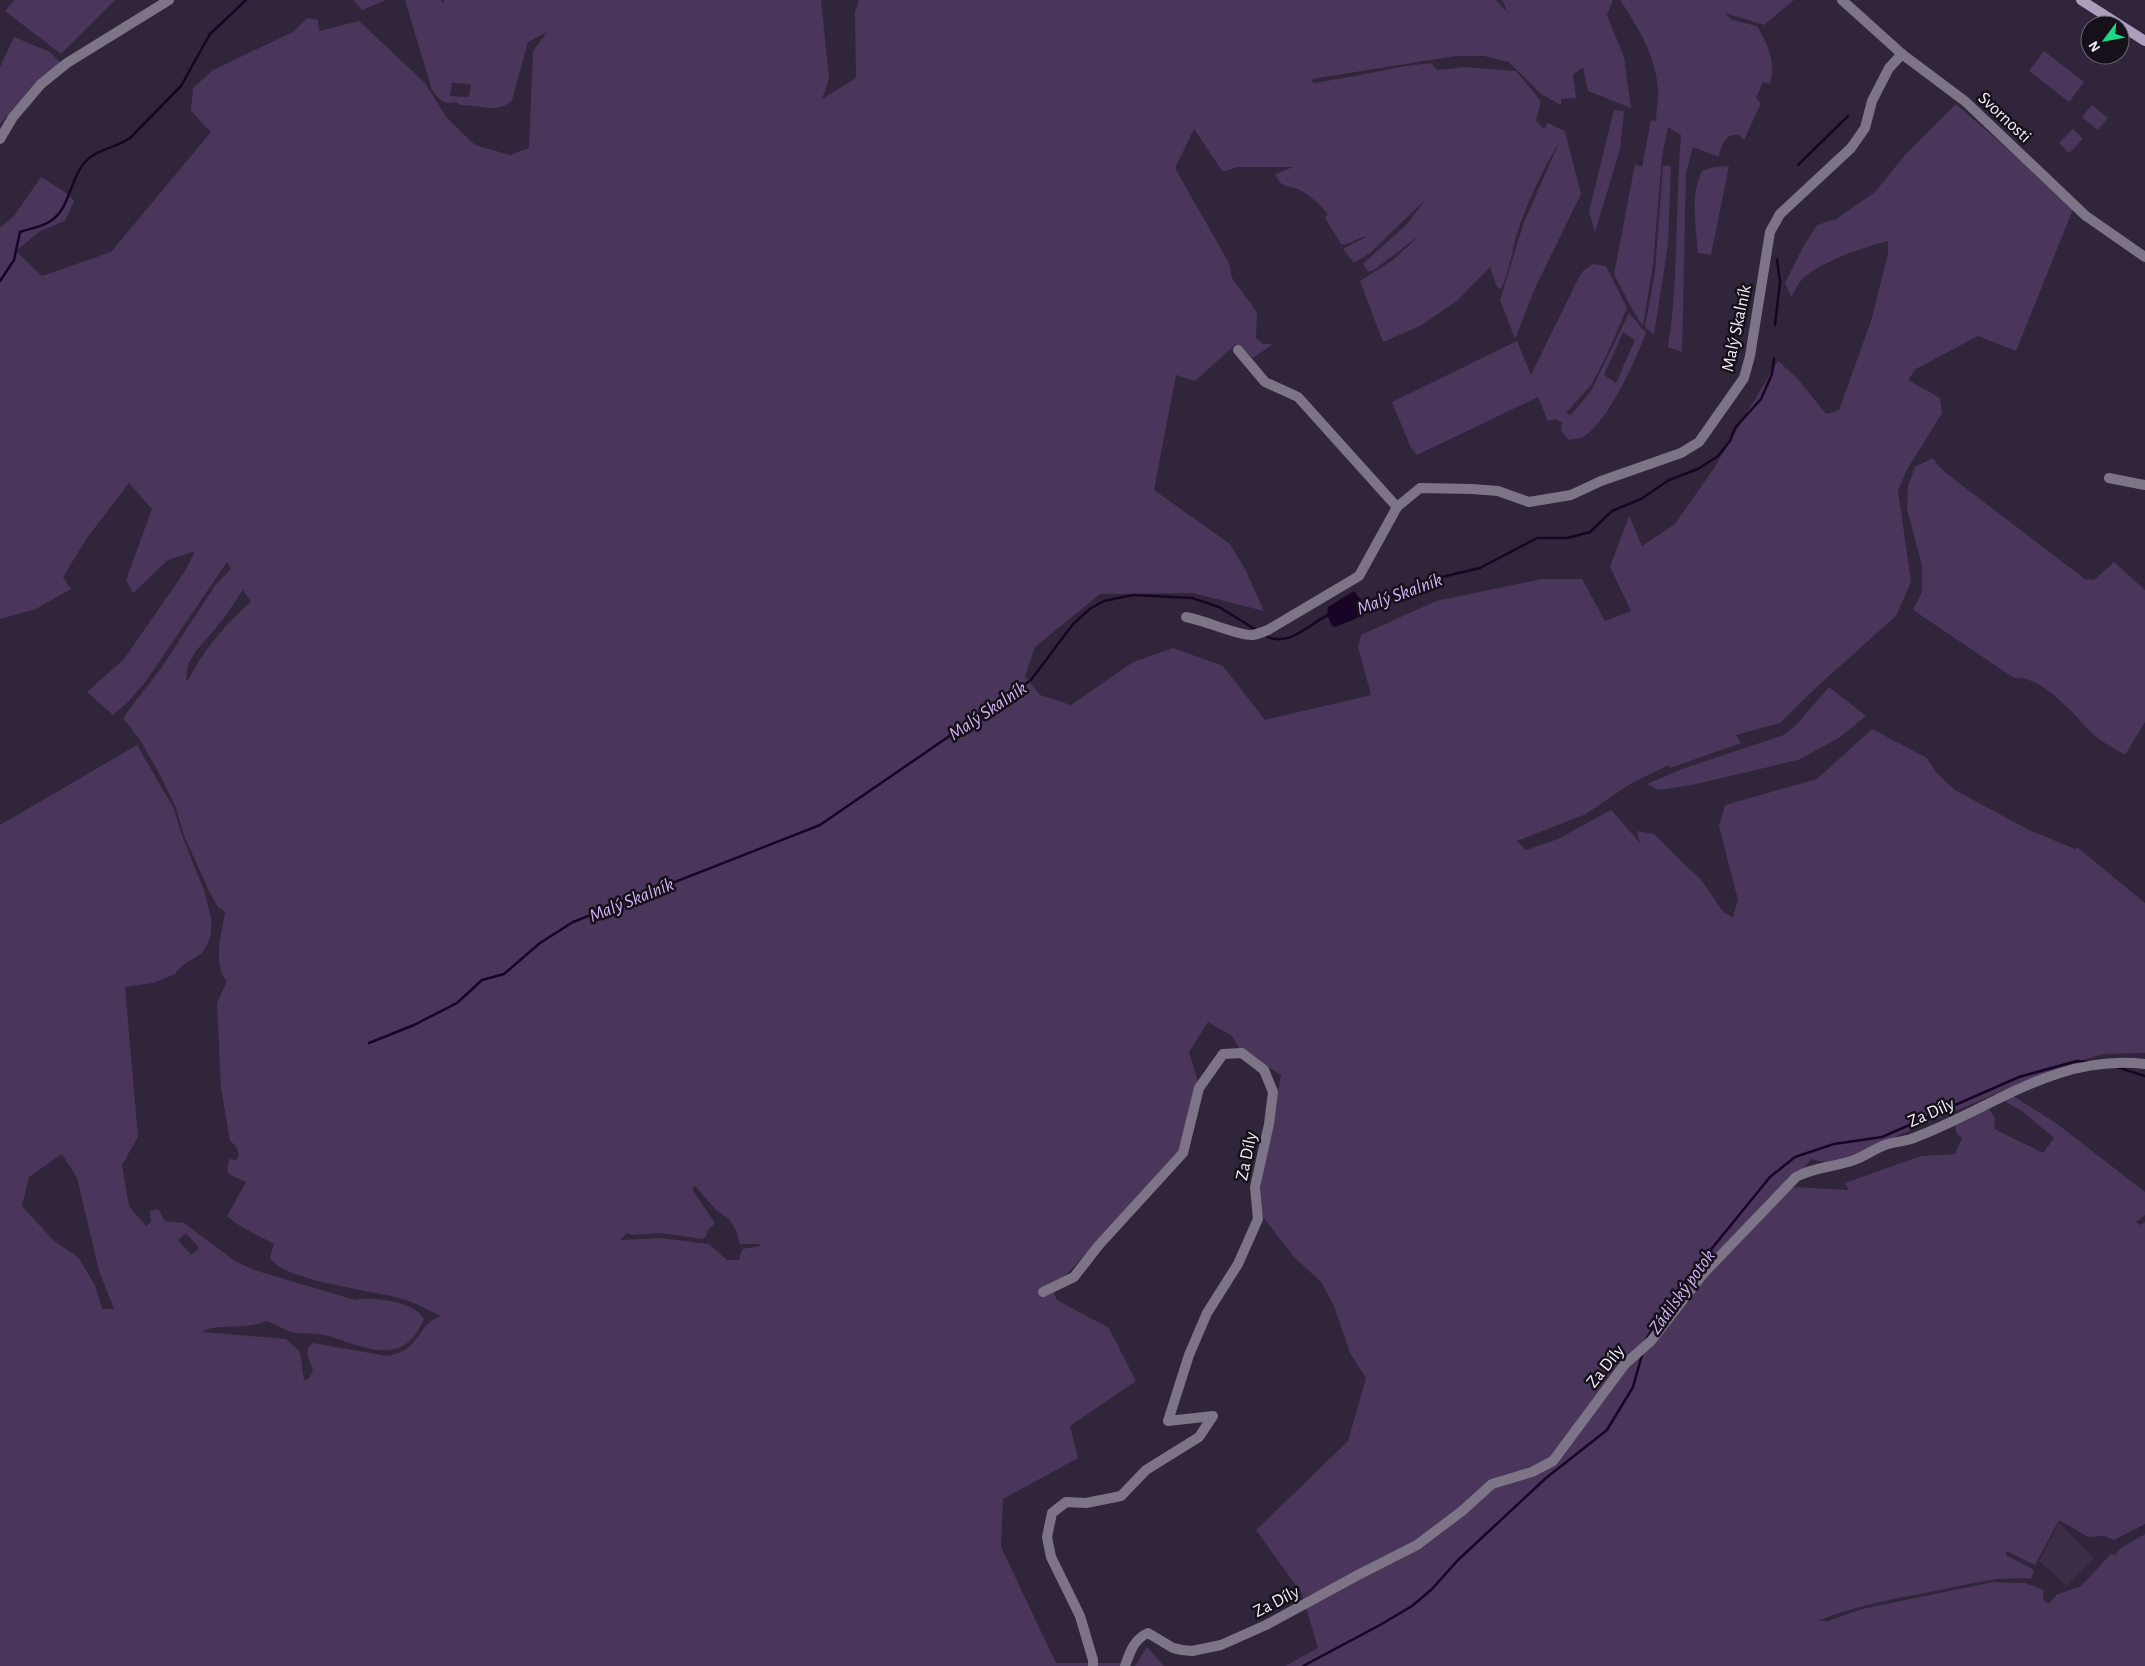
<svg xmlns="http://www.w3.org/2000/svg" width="2145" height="1666" font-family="'Alegreya Sans',sans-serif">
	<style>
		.built { fill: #3b2d48 }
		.green { fill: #49365a; fill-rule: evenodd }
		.water { fill: #180526 }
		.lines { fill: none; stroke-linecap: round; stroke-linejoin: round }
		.stream { stroke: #180526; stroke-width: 2.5 }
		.street { stroke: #7e7487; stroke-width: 10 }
		.secondary { stroke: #ad9ebd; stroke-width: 10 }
		.labels { text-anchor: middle; stroke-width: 5; stroke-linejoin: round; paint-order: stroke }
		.street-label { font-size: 18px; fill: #f4edfb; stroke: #15101a }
		.water-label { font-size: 19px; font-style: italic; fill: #d5b3f6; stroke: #15101a }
	</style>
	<rect width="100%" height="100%" fill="#30253a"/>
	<path class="built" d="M2059,1523l35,35 -27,28 -28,-25z"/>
	<g class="green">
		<path d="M15,0h100l-54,54 -56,-43z"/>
		<path d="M353,0h33l-24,10z"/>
		<path d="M405,0h36l2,3 1,-3h377l8,79 -7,20 34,-21 -1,-66 4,-12h637l12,13 -6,-13h111l-6,15 17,42 7,51 -43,-17 -5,-23 -10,6 3,24 -15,1v6l-20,-11 -32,-32 -25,-6h-29l-143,23 1,4c39,-5 78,-16 118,-20l6,7 28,-3 51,4 25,30 -5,20 8,8 4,-6 17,8 16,63 -46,94 -20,51 -15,-39 24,-78 35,-79c-14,21 -38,73 -44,98 -4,17 -7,32 -14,48l-4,-2 -7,-20 -32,33 -36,25 -39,17 -23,-61 33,-21 27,-25 -46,35 -5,2 -6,-8 44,-40 19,-25 -56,54 -16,10 -11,-14 21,-11 1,-2 -18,8h-6l-16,-26 3,-4c-7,-8 -18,-19 -28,-24 -13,-6 -18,0 -25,-16l18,-7h-56l-14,5 -29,-43 -19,39 54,95 3,15 25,34 -1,26 7,6h10l-20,14 -17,-14 -41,37 -19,-6 -22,115 76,54 16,27 18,40 -71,-18 -93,1 -65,53 -10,29 15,19 31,10 62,-43 40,-14 50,18 42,54 106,-25 -13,-48 3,-12 75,-34 106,-22h40l23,42 26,-10 -21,-44 19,-51 13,30 33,-22 39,-56 64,-107 19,17 29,36 13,-4 32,-89 17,-67v-13c-23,6 -74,22 -89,42 -3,4 -5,10 -8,14l-6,-14 19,-38 13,-20 19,-6 39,-27 30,-37 51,-51 118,103 -58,144 -38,-15 -62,33 -8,11 32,18 2,15 -34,55 -10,22 13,92 -15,34 -75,67 -41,40 -44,12 5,8 -71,25 -1,-3 -39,19 -44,30 -69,27 9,9 32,-11 53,-29 29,33 -3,-12 17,3 48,47 21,31 10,5 5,-17 -19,-74 6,-21 92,-26 55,-50 55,29 9,14 19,18 74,40 46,19 2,-2 68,56v150l-42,1 -49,15 -223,95 -20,-5 -27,34 8,-6 57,3 -4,-7 76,-27 34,-2 7,-16 -5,-4 -2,-8 34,-17 6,9 -1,11 49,24 11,-15 -32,-27 -18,-10 9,-5 43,27 89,69v23l-9,7 4,3 5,-3v302l-31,16 -10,-4 -16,1 -29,-17 -24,45 -29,-14v4l28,15 -3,9c-32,-3 -60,5 -91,11 -42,8 -83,15 -123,31h11l34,-12 131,-27 32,1 19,7 -1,10 6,4 7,-9 25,-9 30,-32 4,1 6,-7 24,-14v132h-860l33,-18 -16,-54 -46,-64 92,-89 18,-63 -16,-25 -16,-47 -13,-24 -28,-26 -30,-39 -3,-33 21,-109 -41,-25 -8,-14 -24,-14 -19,30 9,29 -17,68 -89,99 -30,31 -13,4 8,17 52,28 27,53 -66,45 8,32 -75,41 -2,48 55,116h67l2,3h-1125v-841l137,-80 36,62 10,31 22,55 6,25v16l-4,11 -5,8 -19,12 -8,9 -22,9 -28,4 13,150 -16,28 7,41 17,20 5,-4 -1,-11 8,-2 7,12 19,2 51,38 19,9 101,30c16,-4 61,2 69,19 -21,51 -61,27 -99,16 -11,-2 -21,-1 -31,-2 -9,-2 -19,-10 -28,-12 -23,10 -45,1 -64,11l84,7 14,13 4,28 4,-1 5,-8 -6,-17 1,-6 5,-5 74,13c35,-5 30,-34 54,-40 -14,-6 -26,-14 -42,-18 -25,-7 -120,-18 -129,-41l4,-13c-14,-8 -37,-18 -47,-28l19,-34 -16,-7 -3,-4 2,-12 7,1 3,-6 -4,-9 -5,-4 -9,-53 -4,-85 10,-22c-15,-16 -5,-50 -2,-69l-7,-5 -8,-14 -25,-55 -9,-30 -17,-35 -19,-33 -16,-21 1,-4 37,-48 54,-83 15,-15 -4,-7 -81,119 -19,22 -14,12 -26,-23 37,-33 61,-88 10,-20 -27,9 -35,33 -7,-13 26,-71 -23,-26 -42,55 -24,39 8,12 -35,20 -36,10v-391l14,-12 27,-39 27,17 6,7 -9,20 -25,10 -24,20 26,25 69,-24 100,-120 -20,-21 2,-23 20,-18 80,-38 14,-14 11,2 1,11 40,-10 65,61 23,36 28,27 35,10 19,-7 4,-97 14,-19 -19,10 -16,58c-14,15 -34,4 -52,5l-4,-3c-13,3 -16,-2 -24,-12zM452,83l19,1 -2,13 -19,-1zM243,590l8,12c-25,21 -48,49 -63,78h-2l2,-16 8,-13 28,-33zM62,1154l15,24 22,93 15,38h-12l-7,-24 -17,-28 -24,-16 -32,-35 7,-29zM695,1186l22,25 12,8 7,11 4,14h20v2l-18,3 -3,11h-12l-18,-16 -49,-6 -40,2 7,-7 5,2 28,-2 42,6 4,-2 1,-6 8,-8 -23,-34zM186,1233l13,15 -8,7 -13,-15z"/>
		<path d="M1620,0h174l-30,25 -39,-12 7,7 25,6c11,18 19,37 13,58l-7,-2 -7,16 5,5 -17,37 -5,-5c-14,-2 -18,11 -20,22l-26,-10 -7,26 -4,179 -14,-5c11,-70 7,-141 13,-212l-13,-8 -6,30 -9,108 -10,61 -11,-17 -18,-35 21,-110 7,3 9,-47 5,1c0,-10 3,-21 2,-31 -2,-34 -20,-63 -38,-90z"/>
		<path d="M14,37l36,15 11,11 -27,22 -34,39v-57z"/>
		<path d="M2044,51l40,31 -15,20 -40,-31z"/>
		<path d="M2092,105l16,13 -10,12 -16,-13z"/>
		<path d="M1614,110l10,1 -4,38 -25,83 -6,-21z"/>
		<path d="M2073,129l10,10 -14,14 -10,-10z"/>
		<path d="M1663,166h8l-3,78 -14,91 -9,-8 10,-55z"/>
		<path d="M1729,166l-18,89 -13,-2c-2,-27 -8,-57 4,-82l12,-4z"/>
		<path d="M1593,264l13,2 21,42 -23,53 -13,24 -25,28 5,2 20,-24 38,-78 17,20c-10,26 -40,94 -65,105 -4,1 -8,1 -12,2l-8,-9 1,-9 -7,-3 -7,2 -10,-24 -121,58 -6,-7 -19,-46 125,-61 14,34 46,-94 6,-10zM1623,332l12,8 -19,43 -12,-8z"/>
		<path d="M1933,458l6,9 16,13 130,99 9,1 20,-18 31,28v132l-20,33c-10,-6 -24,-13 -32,-21 -18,-18 -51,-59 -79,-56l-101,-68 9,-18v-26l-15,-57 1,-23 7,-19z"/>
		<path d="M1829,687l37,29 -27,22 -41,22 -106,25 -34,5 -11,-6 35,-15 102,-34 13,-11z"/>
		<path d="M1147,1647l17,19h-29z"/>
	</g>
	<path class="water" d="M1354,591l11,14 1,6c-6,8 -21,11 -30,16l-4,-1 -5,-11 1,-8z"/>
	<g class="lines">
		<g class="stream">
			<path d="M1798,165l50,-49"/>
			<path d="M0,281l14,-21 6,-28c9,-3 21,-5 29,-10 21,-12 20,-41 35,-59 12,-14 32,-15 46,-25l51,-52 29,-52 36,-34"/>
			<path d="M1775,325l5,-43 -3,-23"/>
			<path d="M1365,609l60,-28 55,-13 57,-30h30l23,-6 22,-21 29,-12 28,-19 29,-11 20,-13 12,-15 5,-13 26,-29 11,-25 2,-15"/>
			<path d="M1264,635c24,14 43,-10 64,-20"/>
			<path d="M369,1043l45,-18 43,-22 25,-23 22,-6 36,-31 33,-21 247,-97 211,-145 42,-56 18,-16 13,-7 29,-6 59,3 27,9 39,24"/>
			<path d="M2117,1067l28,9"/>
			<path d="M1646,1340l19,-34 105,-129 25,-20 39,-13 48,-7 137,-60 58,-16 10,1"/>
			<path d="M1303,1666l77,-41 32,-19 20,-17 26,-29 88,-82 61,-48 26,-43 9,-32"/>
		</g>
		<g class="street">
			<path d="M1842,0l60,54 64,48 120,114 59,41"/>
			<path d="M0,139l13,-22 28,-33 26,-21 102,-63"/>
			<path d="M1238,350l27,32 33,15 99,110"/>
			<path d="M2109,478l36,7"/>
			<path d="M1186,617c18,3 52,19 67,18 5,-1 10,-3 15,-5l91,-54 38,-69 23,-19 52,1 26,2 31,11 42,-7 30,-14 80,-28 18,-11 45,-64 6,-22 20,-124 10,-18 71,-66 14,-20 7,-27 17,-33 13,-14"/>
			<path d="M1043,1292l31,-15 25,-32 84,-92 16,-65 24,-34 19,-1 22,17 9,22 -4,32 -14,63 3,32 -20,45 -31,49 -18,42 -21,66 45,-5 -14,21 -53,33 -25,26 -35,7 -20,-1 -14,11 -5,24 4,20 29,59 13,44v6"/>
			<path d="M1125,1666c5,-14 9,-27 23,-33l25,15 9,2 10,1 29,-6 45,-20 92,-50 59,-30 45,-34 30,-27 40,-12 21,-11 72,-97 26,-23 52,-67 93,-97c18,-10 39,-10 58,-17 11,-4 20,-11 31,-15 8,-3 17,-3 26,-6 80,-29 142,-85 234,-75"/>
		</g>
		<path class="secondary" d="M2081,0l64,41"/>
	</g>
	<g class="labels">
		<g class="street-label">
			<text transform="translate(2005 117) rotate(43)" y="6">Svornosti</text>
			<text transform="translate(1736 328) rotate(-78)" y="6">Malý Skalník</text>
			<text transform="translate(1931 1112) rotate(-24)" y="6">Za Díly</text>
			<text transform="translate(1246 1156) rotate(-78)" y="6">Za Díly</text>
			<text transform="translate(1605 1366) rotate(-51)" y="6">Za Díly</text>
			<text transform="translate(1276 1601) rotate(-27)" y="6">Za Díly</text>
		</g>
		<g class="water-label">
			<text transform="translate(1399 593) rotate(-20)" y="7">Malý Skalník</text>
			<text transform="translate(987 710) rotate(-34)" y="7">Malý Skalník</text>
			<text transform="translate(631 899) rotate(-22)" y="7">Malý Skalník</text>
			<text transform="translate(1681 1291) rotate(-54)" y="7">Zádilský potok</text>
		</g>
	</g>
	<g transform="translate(2105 40) rotate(238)"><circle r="24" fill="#15101a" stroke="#6e6874"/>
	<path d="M0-4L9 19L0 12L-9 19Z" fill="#1cd988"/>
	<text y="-8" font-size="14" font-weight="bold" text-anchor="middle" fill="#f4edfb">N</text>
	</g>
</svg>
